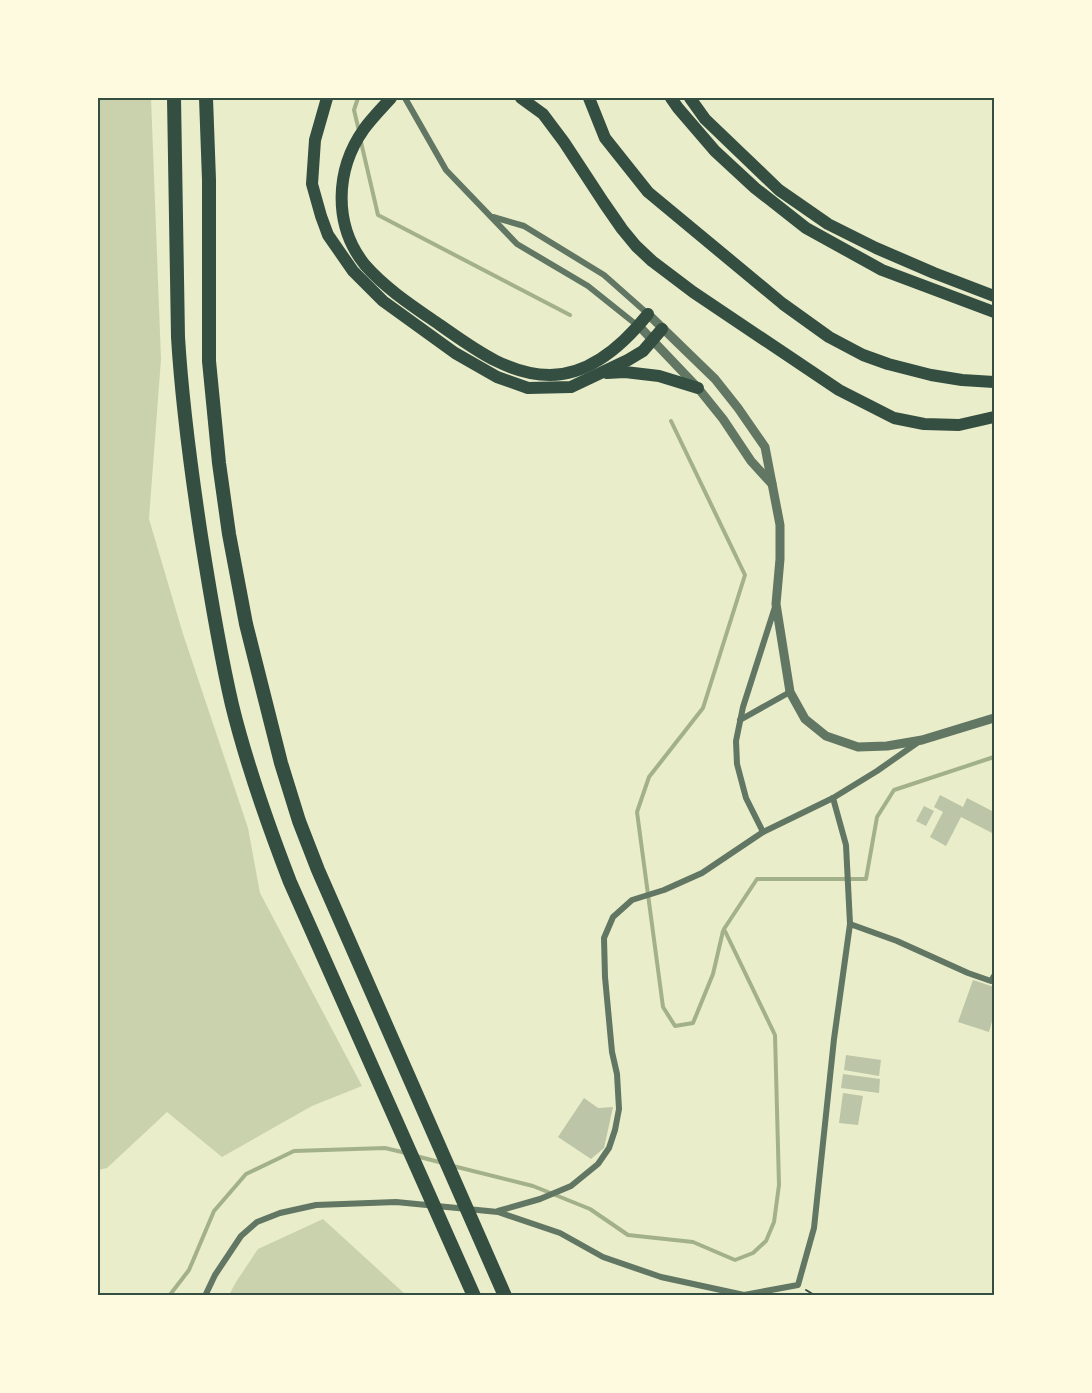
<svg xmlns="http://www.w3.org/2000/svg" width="1092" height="1393" font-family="'Noto Sans',sans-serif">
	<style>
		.green { fill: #cad2ad }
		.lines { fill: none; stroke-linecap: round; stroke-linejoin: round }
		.stream { stroke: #a3b18a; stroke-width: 4 }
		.building { fill: #bcc5a7 }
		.path { stroke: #344e41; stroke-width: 2 }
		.minor { stroke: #617663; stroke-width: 6 }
		.tertiary { stroke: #617663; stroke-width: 9 }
		.trunk { stroke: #344e41; stroke-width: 12 }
		.motorway { stroke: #344e41; stroke-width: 14 }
		.neatline { fill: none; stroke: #344e41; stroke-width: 2 }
	</style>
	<rect width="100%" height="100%" fill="#e9edc9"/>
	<g class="green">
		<path d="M98,98h53l10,261 -12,160 34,115 65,194 12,65 102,193 -50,20 -90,51 -55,-45 -60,56 -9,2z"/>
		<path d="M323,1219l83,76h-177l7,-13 22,-33z"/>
	</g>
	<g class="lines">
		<g class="stream">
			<path d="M358,98l-4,12 5,21"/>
			<path d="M361,142l17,73 192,100"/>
			<path d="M671,421l74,154 -42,133 -54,69 -12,35 26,195 12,19 18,-3 20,-49 10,-43"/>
			<path d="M416,1156l27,7"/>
			<path d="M453,1166l80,20 57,23 38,26 65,7 42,18 18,-7 13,-12 8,-19 5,-37 -4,-150 -51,-106 33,-50h109l11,-62 17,-27 100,-33"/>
			<path d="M169,1296l20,-26 25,-59 32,-37 48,-23 91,-3 21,5"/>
		</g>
	</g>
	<g class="building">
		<path d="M940,795l23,12 4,-9 27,14v22l-33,-17 -15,29 -16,-9 13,-25 -9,-5z"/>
		<path d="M924,806l10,5 -8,15 -10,-5z"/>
		<path d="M973,980l21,7v27l-5,18 -31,-10z"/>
		<path d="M846,1055l35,5 -2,16 -35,-6z"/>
		<path d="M843,1074l37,5 -1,14 -38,-5z"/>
		<path d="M843,1093l20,3 -5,29 -19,-2z"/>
		<path d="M584,1098l14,10 15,-1 -9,41 -13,11 -33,-22z"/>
	</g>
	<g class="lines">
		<path class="path" d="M806,1290l10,6"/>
		<g class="minor">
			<path d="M405,98l41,72 71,74 71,42 50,40"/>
			<path d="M493,217l31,9 80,49 44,39"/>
			<path d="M740,720l50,-28"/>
			<path d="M833,798l13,47 4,79"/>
			<path d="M763,832l-17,-34 -9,-34 -1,-23 7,-34 32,-100"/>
			<path d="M498,1211l42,-12 31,-13 27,-22 11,-16 6,-18 4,-21 -2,-35 -5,-22 -7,-75 -1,-39 9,-21 19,-17 32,-10 38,-17 61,-41 70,-34 44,-27 40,-28"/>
			<path d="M205,1296l10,-21 26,-39 16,-14 23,-9 36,-8 80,-3 102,10 62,21 43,24 58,20 83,18 54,-10 16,-57 20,-189 16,-115 47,17 71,32 23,8 3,-5"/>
		</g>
		<g class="tertiary">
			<path d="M648,314l67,65 23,29 27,39 15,78v34l-4,45 14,88 15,27 21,17 32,11 29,-1 35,-6 72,-22"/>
			<path d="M639,326l59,62 25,31 28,42 21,23"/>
		</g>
		<g class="trunk">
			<path d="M327,98l-12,42 -3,44 9,32 7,19 25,36 30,30 72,52 42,24 31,11 43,-1 57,-27 15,-9 19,-22"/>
			<path d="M391,98c-9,10 -19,20 -27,31 -29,41 -31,96 1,136 21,24 49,42 75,60 33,23 68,50 110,50 41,0 74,-31 98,-61"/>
			<path d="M521,98l22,16 21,28 40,61 18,26 14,17 16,15 41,31 146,98 55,28 30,6 35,1 35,-8"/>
			<path d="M589,98l16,40 43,54 135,112 46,33 34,18 25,9 43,11 31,5 32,2"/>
			<path d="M671,98l7,10 37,43 40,37 51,40 76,42 112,42"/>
			<path d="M690,98l15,21 74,71 49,34 48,24 58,25 60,23"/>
			<path d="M607,373l18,-1 34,4 39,12"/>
		</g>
		<g class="motorway">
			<path d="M174,98l4,239c4,67 13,133 23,199 9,57 18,113 31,169 15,61 36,120 58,177l184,414"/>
			<path d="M206,98l3,82v181l10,102 10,71 17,90 35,139 18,58 19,49 187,426"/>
		</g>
	</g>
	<rect width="1092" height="1393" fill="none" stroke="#fefae0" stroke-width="198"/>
	<rect x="99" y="99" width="894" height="1195" class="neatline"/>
</svg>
